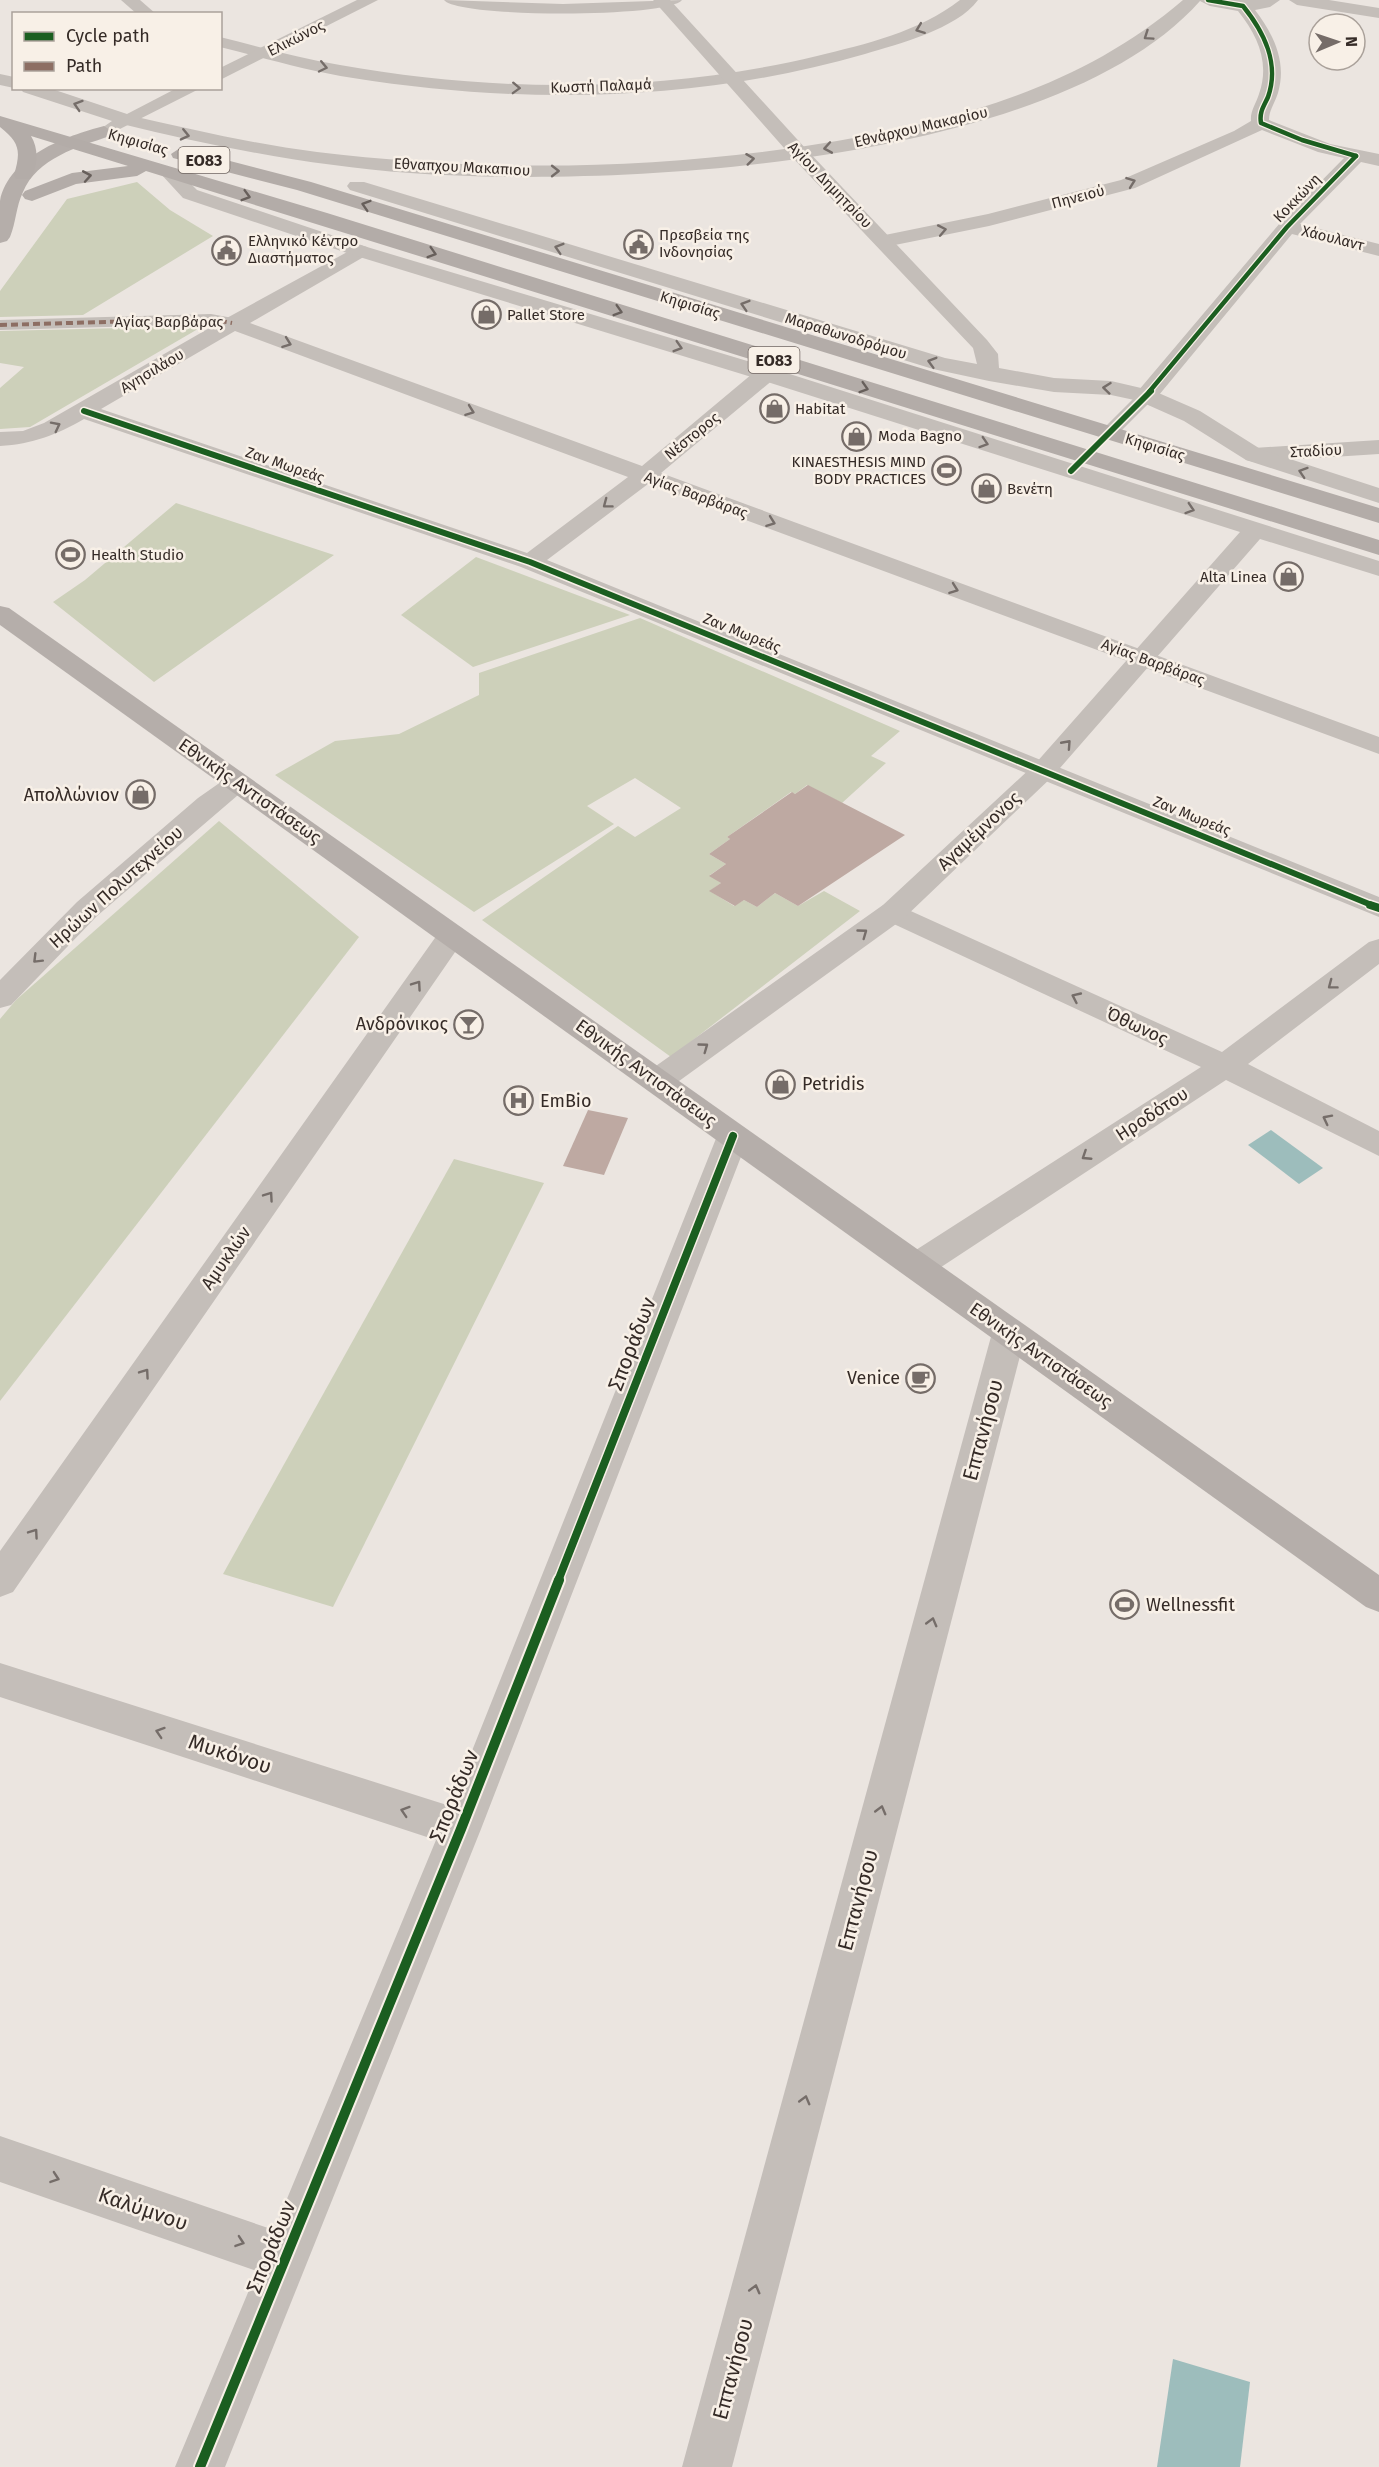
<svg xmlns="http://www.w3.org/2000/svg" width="1379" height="2467" font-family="'Fira Sans',sans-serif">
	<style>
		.green { fill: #cdd0ba }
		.water { fill: #9dbdbc }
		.building { fill: #bea9a2 }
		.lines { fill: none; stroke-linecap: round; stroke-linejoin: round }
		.pedestrian { fill: #c4beb9; fill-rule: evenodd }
		.minor { fill: #c4beb9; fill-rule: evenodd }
		.tertiary { fill: #c4beb9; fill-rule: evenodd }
		.secondary { fill: #b5aeaa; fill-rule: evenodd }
		.primary { fill: #b3aca8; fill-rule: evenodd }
		.quiet { stroke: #8d6e63; stroke-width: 4; stroke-dasharray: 7 4; stroke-linecap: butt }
		.cycleway-far3-casing { stroke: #f8f0e7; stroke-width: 7 }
		.cycleway-far2-casing { stroke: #f8f0e7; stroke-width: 9 }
		.cycleway-far1-casing { stroke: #f8f0e7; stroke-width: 11 }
		.cycleway-casing { stroke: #f8f0e7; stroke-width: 14 }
		.cycleway-far3 { stroke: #1b5e20; stroke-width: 4.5 }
		.cycleway-far2 { stroke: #1b5e20; stroke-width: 6 }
		.cycleway-far1 { stroke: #1b5e20; stroke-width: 8 }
		.cycleway { stroke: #1b5e20; stroke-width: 10 }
		.oneway { stroke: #756d69 }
		.oneway2 { stroke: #675f5b }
		.labels { text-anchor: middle; stroke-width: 5; stroke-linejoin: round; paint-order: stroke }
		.far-street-label { font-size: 15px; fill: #352b27; stroke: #f8f0e7 }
		.far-poi-label { font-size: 15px; fill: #352b27; stroke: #f8f0e7; text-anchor: start }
		.shield { fill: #f8f0e7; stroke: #706661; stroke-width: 1.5 }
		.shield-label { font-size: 16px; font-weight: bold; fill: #352b27 }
		.street-label { font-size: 18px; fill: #352b27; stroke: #f8f0e7 }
		.poi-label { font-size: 18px; fill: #352b27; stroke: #f8f0e7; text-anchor: end }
		.near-street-label { font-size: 21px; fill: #352b27; stroke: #f8f0e7 }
	</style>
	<rect width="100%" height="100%" fill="#ebe5e0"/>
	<g class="green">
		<path d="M137,182l33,28 43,26 -130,79 -83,2v-26l67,-92z"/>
		<path d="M203,326l-173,101 -30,2v-41l24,-21 -24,-4v-32z"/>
		<path d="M176,503l158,52 -180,127 -101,-80 32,-22z"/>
		<path d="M476,557l154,58 -157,52 -72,-52z"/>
		<path d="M640,618l260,113 -29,25 15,7 -44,40 -35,-18 -12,9 -4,-2 -64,45 3,2 -21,15 17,10 -16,11 11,8 -11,8 24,15 10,-6 13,7 18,-14 23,13 26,-15 36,20 -189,146 -189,-137 136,-94 17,11 46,-29 -46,-30 -48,28 27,18 -140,88 -199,-137 60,-34 64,-7 80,-39v-22z"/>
		<path d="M219,821l140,116 -359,464v-382l16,-19z"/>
		<path d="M454,1159l90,24 -211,424 -110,-33z"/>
	</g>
	<g class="water">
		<path d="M1271,1130l52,38 -24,16 -51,-39z"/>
		<path d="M1173,2359l77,23 -10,85h-83z"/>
	</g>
	<g class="building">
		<path d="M808,785l97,50 -107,71 -23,-13 -18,14 -13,-7 -9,6 -26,-15 12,-8 -12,-7 17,-12 -17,-10 21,-15 -3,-2 65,-45 3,2z"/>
		<path d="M588,1110l40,8 -24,57 -41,-9z"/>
	</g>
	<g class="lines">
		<g class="pedestrian">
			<path d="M211,314l27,5 3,4 -9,5 -21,-4 -211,6v-10z"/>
			<path d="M1146,391l9,5 -3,4 -37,37h-12l-3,-4 3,-4 37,-37z"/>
		</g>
		<g class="minor">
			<path d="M121,0h19l16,14h-19z"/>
			<path d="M444,0l119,4 119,-4c-13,18 -225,18 -238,0z"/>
			<path d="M960,0h18c-21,29 -80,44 -113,54 -166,48 -342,51 -512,24 -45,-7 -89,-20 -133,-31v-10c40,10 79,21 120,28 156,28 322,28 477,-9 49,-12 102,-24 143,-56z"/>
			<path d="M1183,0h97l-10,7 -15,3c19,25 32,52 23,83 -3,10 -9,17 -9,27l61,24 49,10v12l-18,-4 -61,62 79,20v12l-87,-22 -138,167h-16l-3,-5 3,-5 142,-168 64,-65 -26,-6 -56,-22 -127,58 -146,38 -104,21 -7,-2 -3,-4 3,-4 7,-2 103,-21 133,-34 113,-49 17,-10c-1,-10 5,-17 8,-27 11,-31 -1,-58 -21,-83l-28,-5 -10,-5c-146,165 -583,187 -790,172 -97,-7 -194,-26 -288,-49l-3,-4 9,-5c62,14 125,29 189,37 173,21 347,18 520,-11 126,-22 247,-56 346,-141z"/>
			<path d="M1289,0h40l50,8v10l-82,-13z"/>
			<path d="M360,245l7,2 3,4 -3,4 -117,68 392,143 116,-97h16l3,5 -3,5 -113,94 718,264v17l-731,-270 -101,76 832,337v20l-858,-350 -437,-148c-28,16 -51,25 -84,27v-14l23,-1 21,-8 181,-104zM235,331l393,146 -101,76 -426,-144z"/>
			<path d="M1379,440v14l-125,8 -8,-2 -3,-5 3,-5 8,-2z"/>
			<path d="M893,903l329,149 147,-110 10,-3v25l-131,100 131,67v25l-153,-76 -297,195 -12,4 -12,-4 -5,-9 5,-9 296,-190 -318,-148 -4,-7 4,-7z"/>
			<path d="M452,926l10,2 5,7 -5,7 -449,650 -13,5v-46l442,-623z"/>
			<path d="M733,1125l11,3 5,8 -268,693 -256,638h-50l82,-196 -257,-89v-46l274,94 162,-390 -436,-143v-34l450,143 267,-670 5,-8z"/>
			<path d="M1009,1320l12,4 5,9 -294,1134h-50l310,-1134 5,-9z"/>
		</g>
		<g class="tertiary">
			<path d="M357,0h21l-158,80v-12z"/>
			<path d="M653,0h17l136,149 181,191 11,14 1,14 55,10 57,3 43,10 46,20 62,39 117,38v15l-133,-43 -62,-39 -45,-20 -28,-6 -57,-3 -65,-11 -56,-12 -583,-179 -3,-4 3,-4h14l581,176 32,6 -4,-16 -181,-191z"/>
			<path d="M0,74l14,3v11l-14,-3z"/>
			<path d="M20,88h29l78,26 50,-26h24l-93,47 -9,-5 13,-9 -89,-29z"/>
			<path d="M169,167l7,2 21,21 170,57 407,122 605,192v15l-119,-37 -207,237 -150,143 -235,170 -11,3 -11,-3 -4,-8 4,-8 237,-168 152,-141 205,-232 -482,-153 -405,-124 -170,-57 -23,-25z"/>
			<path d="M238,775l10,2 4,6 -155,133 -86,89 -11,3v-28l77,-78 121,-104 30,-21z"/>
		</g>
		<g class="secondary">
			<path d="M104,126l9,6 -3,4c-32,11 -73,22 -87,56 -7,14 -7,31 -13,45l-3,4 -7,2c0,-13 0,-29 0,-42 9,-45 66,-65 104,-75z"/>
			<path d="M0,606l9,2 1370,967v37l-13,-5 -1366,-982z"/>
		</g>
		<g class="primary">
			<path d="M0,116l327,97 1052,327v15l-1233,-384 -9,5 -61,8 -44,17 -7,-2 -3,-4 3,-4 47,-18 56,-7 -97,-30c8,13 7,31 -1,43h-14l-2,-4c7,-24 6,-32 -14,-48z"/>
			<path d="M180,148l131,34 1068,326v15l-1082,-333 -124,-32 -2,-4z"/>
		</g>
		<path class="quiet" d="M0,325l211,-6 21,4"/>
		<defs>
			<g id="cycleway-far3">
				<path d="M1208,0l35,6c21,26 37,57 25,91 -4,9 -9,15 -7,26l41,17 54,16"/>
				<path d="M1149,392l138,-165 69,-71"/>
			</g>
			<g id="cycleway-far2">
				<path d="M84,411l446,151 844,344"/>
				<path d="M1071,471l80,-80"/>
			</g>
			<g id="cycleway-far1">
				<path d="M1370,905l9,3"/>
				<path d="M558,1581l175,-445"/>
			</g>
			<path id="cycleway" d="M200,2467l261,-638 98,-249"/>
		</defs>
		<use href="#cycleway-far3" class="cycleway-far3-casing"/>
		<use href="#cycleway-far2" class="cycleway-far2-casing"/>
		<use href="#cycleway-far1" class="cycleway-far1-casing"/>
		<use href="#cycleway" class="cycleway-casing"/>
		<use href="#cycleway-far3" class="cycleway-far3"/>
		<use href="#cycleway-far2" class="cycleway-far2"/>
		<use href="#cycleway-far1" class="cycleway-far1"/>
		<use href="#cycleway" class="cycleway"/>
	</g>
	<defs><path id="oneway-chevron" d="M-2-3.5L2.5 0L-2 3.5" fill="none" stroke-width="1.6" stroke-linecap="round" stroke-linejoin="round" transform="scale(1.5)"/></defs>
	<g class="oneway">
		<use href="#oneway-chevron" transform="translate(920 29) rotate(159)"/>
		<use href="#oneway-chevron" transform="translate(1148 36) rotate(146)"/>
		<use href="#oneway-chevron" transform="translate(323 67) rotate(12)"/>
		<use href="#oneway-chevron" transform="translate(516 88) rotate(2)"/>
		<use href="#oneway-chevron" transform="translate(78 105) rotate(-162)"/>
		<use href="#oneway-chevron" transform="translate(185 135) rotate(13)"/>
		<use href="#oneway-chevron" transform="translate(828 148) rotate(170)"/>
		<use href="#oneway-chevron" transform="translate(750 159) rotate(-7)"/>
		<use href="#oneway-chevron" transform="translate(555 171)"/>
		<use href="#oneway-chevron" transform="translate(1131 182) rotate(-20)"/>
		<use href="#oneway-chevron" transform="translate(942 230) rotate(-11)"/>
		<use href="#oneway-chevron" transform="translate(559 248) rotate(-163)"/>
		<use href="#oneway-chevron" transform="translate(745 305) rotate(-163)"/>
		<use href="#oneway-chevron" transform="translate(287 343) rotate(20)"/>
		<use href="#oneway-chevron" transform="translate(678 347) rotate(17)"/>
		<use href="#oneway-chevron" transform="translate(932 362) rotate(-164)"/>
		<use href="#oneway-chevron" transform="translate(1107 388) rotate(-174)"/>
		<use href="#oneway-chevron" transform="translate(470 411) rotate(20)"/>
		<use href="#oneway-chevron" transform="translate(56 426) rotate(-27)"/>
		<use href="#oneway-chevron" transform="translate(984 443) rotate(18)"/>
		<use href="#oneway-chevron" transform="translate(1303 472) rotate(-162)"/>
		<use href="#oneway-chevron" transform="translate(607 504) rotate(143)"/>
		<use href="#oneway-chevron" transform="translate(1190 509) rotate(18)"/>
		<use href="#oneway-chevron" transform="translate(771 522) rotate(20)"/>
		<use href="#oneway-chevron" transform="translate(954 589) rotate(20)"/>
		<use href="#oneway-chevron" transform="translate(1067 744) rotate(-48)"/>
		<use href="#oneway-chevron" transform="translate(863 933) rotate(-36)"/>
		<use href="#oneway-chevron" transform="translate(37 959) rotate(135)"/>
		<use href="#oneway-chevron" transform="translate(417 985) rotate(-55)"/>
		<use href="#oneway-chevron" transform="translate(1332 985) rotate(143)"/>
		<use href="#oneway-chevron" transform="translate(1076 997) rotate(-155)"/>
		<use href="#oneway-chevron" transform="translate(704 1047) rotate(-36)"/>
		<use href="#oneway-chevron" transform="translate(1327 1119) rotate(-153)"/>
		<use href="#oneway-chevron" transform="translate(1086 1156) rotate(147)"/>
		<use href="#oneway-chevron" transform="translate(269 1196) rotate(-55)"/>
		<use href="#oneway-chevron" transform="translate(145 1373) rotate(-55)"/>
		<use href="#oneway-chevron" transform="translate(34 1533) rotate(-55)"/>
		<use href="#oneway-chevron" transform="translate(932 1622) rotate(-75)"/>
		<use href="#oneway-chevron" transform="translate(160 1732) rotate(-162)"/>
		<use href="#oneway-chevron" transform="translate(881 1810) rotate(-75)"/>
		<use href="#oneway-chevron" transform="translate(405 1811) rotate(-162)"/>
		<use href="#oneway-chevron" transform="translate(805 2100) rotate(-75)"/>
		<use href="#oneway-chevron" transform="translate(55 2178) rotate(19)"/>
		<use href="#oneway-chevron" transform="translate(240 2242) rotate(19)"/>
		<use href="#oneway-chevron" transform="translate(755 2289) rotate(-75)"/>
	</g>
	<g class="oneway2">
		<use href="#oneway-chevron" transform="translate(87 176) rotate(-10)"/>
		<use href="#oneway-chevron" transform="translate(246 196) rotate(16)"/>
		<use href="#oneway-chevron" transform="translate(366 205) rotate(-163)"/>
		<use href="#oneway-chevron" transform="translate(432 253) rotate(17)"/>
		<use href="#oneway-chevron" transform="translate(618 311) rotate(17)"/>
		<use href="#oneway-chevron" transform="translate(864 388) rotate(17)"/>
	</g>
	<defs>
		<symbol id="civic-ring" viewBox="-11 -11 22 22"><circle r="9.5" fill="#f8f0e7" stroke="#756c68" stroke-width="1.5"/><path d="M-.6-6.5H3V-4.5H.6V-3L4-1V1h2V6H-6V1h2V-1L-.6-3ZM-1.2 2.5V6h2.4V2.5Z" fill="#756c68"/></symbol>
		<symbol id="shop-ring" viewBox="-11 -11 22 22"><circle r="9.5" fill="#f8f0e7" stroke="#756c68" stroke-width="1.5"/><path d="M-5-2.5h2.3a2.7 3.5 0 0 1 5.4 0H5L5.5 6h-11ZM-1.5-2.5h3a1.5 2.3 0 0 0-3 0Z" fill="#756c68"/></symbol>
		<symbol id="stadium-ring" viewBox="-11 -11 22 22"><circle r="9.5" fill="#f8f0e7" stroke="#756c68" stroke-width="1.5"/><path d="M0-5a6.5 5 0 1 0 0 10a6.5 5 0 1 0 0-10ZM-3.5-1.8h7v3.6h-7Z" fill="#756c68"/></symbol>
		<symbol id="bar-ring" viewBox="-11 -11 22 22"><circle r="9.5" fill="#f8f0e7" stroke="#756c68" stroke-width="1.5"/><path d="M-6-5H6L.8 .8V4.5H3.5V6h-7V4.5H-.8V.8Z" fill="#756c68"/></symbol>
		<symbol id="hospital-ring" viewBox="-11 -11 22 22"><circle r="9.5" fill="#f8f0e7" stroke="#756c68" stroke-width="1.5"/><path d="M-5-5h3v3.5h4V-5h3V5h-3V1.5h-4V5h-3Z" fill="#756c68"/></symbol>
		<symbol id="cafe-ring" viewBox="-11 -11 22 22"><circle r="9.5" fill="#f8f0e7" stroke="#756c68" stroke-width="1.5"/><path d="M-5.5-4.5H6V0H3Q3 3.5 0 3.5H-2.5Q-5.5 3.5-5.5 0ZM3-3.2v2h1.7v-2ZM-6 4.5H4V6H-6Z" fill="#756c68"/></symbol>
	</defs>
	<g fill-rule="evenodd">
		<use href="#civic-ring" x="622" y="228" width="33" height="33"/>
		<use href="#civic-ring" x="210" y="234" width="33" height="33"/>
		<use href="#shop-ring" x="470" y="298" width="33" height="33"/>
		<use href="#shop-ring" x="758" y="392" width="33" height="33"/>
		<use href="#shop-ring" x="840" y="420" width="33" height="33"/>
		<use href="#stadium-ring" x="930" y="454" width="33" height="33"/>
		<use href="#shop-ring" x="970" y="472" width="33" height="33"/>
		<use href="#stadium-ring" x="54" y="538" width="33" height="33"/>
		<use href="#shop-ring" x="1272" y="560" width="33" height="33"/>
		<use href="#shop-ring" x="124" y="778" width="33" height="33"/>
		<use href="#bar-ring" x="452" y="1008" width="33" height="33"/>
		<use href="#shop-ring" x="764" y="1068" width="33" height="33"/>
		<use href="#hospital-ring" x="502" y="1084" width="33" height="33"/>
		<use href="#cafe-ring" x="904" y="1362" width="33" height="33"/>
		<use href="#stadium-ring" x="1108" y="1588" width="33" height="33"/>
	</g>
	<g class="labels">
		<g class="far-street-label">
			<text transform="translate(296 38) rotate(-27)" y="5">Ελικώνος</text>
			<text transform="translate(601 86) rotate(-2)" y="5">Κωστή Παλαμά</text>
			<text transform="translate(921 127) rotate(-13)" y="5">Εθνάρχου Μακαρίου</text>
			<text transform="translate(138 142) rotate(16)" y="5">Κηφισίας</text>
			<text transform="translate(462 167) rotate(3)" y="5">Εθναπχου Μακαπιου</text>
			<text transform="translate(830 185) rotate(46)" y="5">Αγίου Δημητρίου</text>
			<text transform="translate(1078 197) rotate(-15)" y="5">Πηνειού</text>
			<text transform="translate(1297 198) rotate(-46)" y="5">Κοκκώνη</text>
			<text transform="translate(1333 238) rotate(14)" y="5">Χάουλαντ</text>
			<text transform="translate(690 305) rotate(17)" y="5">Κηφισίας</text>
			<text x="169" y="327">Αγίας Βαρβάρας</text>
			<text transform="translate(846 336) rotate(17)" y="5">Μαραθωνοδρόμου</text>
			<text transform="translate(152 371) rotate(-31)" y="5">Αγησιλάου</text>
			<text transform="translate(692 436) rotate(-39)" y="5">Νέστορος</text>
			<text transform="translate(1155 447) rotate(17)" y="5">Κηφισίας</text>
			<text transform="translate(1316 451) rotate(-3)" y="5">Σταδίου</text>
			<text transform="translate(285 465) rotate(19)" y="5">Ζαν Μωρεάς</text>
			<text transform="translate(696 495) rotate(20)" y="5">Αγίας Βαρβάρας</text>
			<text transform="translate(742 633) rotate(22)" y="5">Ζαν Μωρεάς</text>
			<text transform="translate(1153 662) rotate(20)" y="5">Αγίας Βαρβάρας</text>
			<text transform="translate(1192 816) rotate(22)" y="5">Ζαν Μωρεάς</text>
		</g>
		<g class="far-poi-label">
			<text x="659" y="240">Πρεσβεία της<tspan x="659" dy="17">Ινδονησίας</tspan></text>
			<text x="248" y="246">Ελληνικό Κέντρο<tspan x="248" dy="17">Διαστήματος</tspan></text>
			<text x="507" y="320">Pallet Store</text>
			<text x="795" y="414">Habitat</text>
			<text x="878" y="441">Moda Bagno</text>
			<text x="926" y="467" text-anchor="end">KINAESTHESIS MIND<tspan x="926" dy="17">BODY PRACTICES</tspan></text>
			<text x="1007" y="494">Βενέτη</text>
			<text x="91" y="560">Health Studio</text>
			<text x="1267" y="582" text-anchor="end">Alta Linea</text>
		</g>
		<g class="shield">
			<rect x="178.5" y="147" width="51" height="26" rx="4.5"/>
			<rect x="748.5" y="347" width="51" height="26" rx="4.5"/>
		</g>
		<g class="shield-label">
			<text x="204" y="166">ΕΟ83</text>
			<text x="774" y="366">ΕΟ83</text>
		</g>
		<g class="street-label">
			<text transform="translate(250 791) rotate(35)" y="6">Εθνικής Αντιστάσεως</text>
			<text transform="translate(979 831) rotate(-43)" y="6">Αγαμέμνονος</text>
			<text transform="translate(116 887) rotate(-42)" y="6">Ηρώων Πολυτεχνείου</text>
			<text transform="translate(1137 1026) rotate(25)" y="6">Όθωνος</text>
			<text transform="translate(646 1073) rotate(36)" y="6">Εθνικής Αντιστάσεως</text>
			<text transform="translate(1152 1114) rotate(-33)" y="6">Ηροδότου</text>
			<text transform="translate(226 1258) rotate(-55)" y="6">Αμυκλών</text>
			<text transform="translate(1041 1355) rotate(35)" y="6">Εθνικής Αντιστάσεως</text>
		</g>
		<g class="poi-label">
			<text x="119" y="801">Απολλώνιον</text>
			<text x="448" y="1030">Ανδρόνικος</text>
			<text x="802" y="1090" text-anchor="start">Petridis</text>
			<text x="540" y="1107" text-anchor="start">EmBio</text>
			<text x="900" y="1384">Venice</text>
			<text x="1146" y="1611" text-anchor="start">Wellnessfit</text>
		</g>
		<g class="near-street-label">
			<text transform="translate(632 1344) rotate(-69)" y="7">Σποράδων</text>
			<text transform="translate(983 1430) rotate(-75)" y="7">Επτανήσου</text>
			<text transform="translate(230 1754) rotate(18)" y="7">Μυκόνου</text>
			<text transform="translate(454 1796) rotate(-68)" y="7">Σποράδων</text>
			<text transform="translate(858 1900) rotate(-75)" y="7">Επτανήσου</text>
			<text transform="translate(143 2209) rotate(19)" y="7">Καλύμνου</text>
			<text transform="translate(271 2247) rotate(-68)" y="7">Σποράδων</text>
			<text transform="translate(733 2369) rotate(-75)" y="7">Επτανήσου</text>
		</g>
	</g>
	<rect x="12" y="12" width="210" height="78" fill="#f8f0e7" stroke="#aaa19a" stroke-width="1.5"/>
	<rect x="24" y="32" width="30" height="9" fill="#1b5e20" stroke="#aaa19a" stroke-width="1.5"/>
	<text x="66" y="42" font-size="18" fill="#352b27">Cycle path</text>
	<rect x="24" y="62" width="30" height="9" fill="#8d6e63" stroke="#aaa19a" stroke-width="1.5"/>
	<text x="66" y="72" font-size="18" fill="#352b27">Path</text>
	<g transform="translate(1337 42) rotate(88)"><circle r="28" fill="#f8f0e7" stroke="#aaa19a" stroke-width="1.5"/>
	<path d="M0-4.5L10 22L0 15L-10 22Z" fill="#756c68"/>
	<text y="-9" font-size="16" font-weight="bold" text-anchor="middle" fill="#352b27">N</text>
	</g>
</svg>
